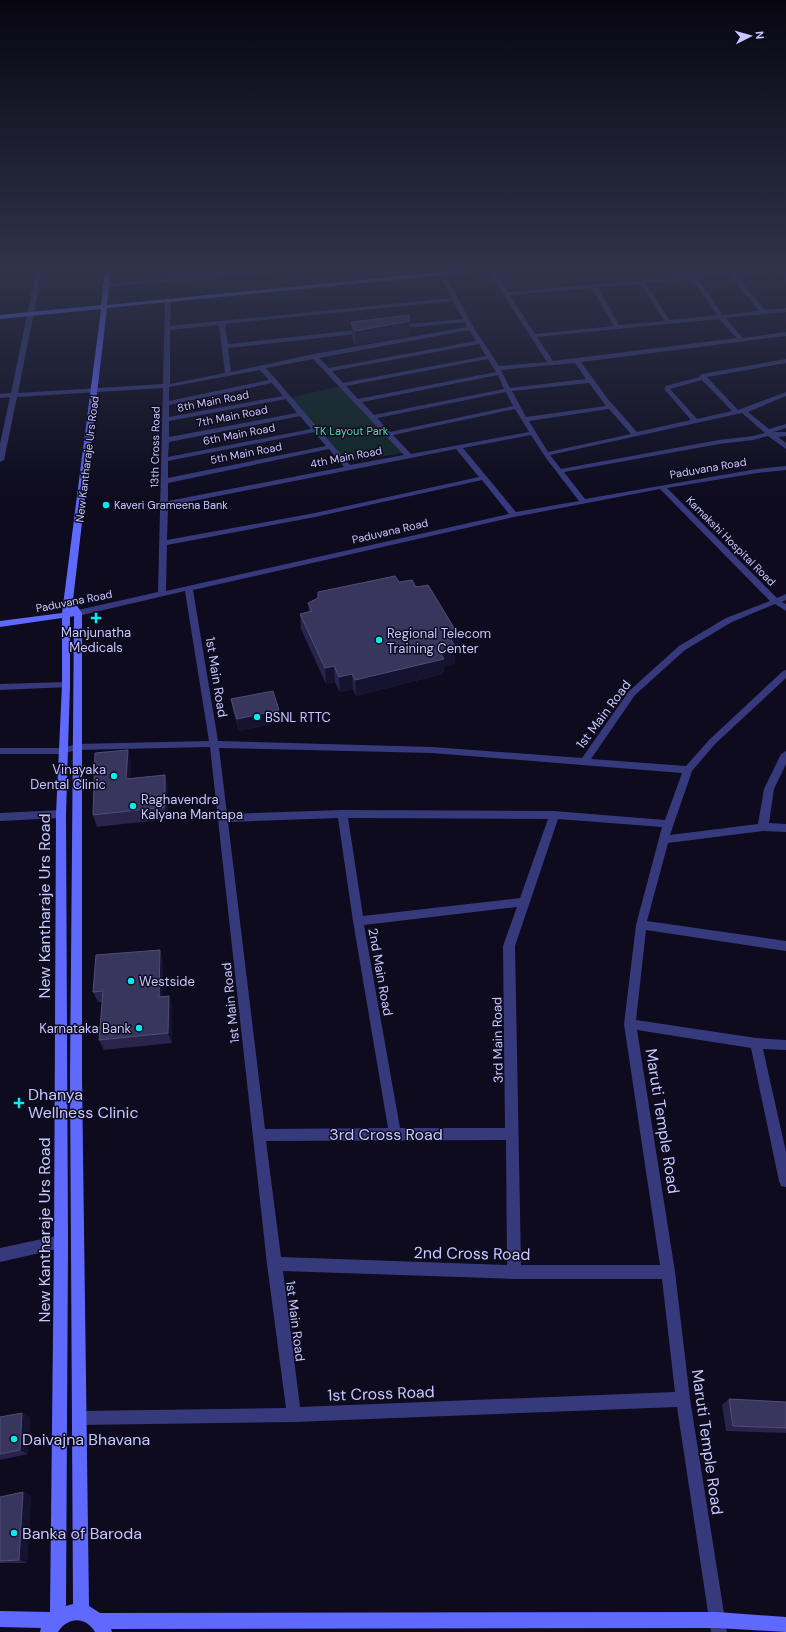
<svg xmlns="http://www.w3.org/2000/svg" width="786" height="1632" font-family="'DM Sans',sans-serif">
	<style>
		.green { fill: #0f2624 }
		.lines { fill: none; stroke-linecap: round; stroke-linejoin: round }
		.street { fill: #363a7c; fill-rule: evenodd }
		.secondary { fill: #5f69fe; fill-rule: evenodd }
		.wall { fill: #28244b }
		.shaded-wall { fill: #161330 }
		.building { fill: #39365e; stroke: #504c77 }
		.poi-dot { fill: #01eef1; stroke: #0d0b1d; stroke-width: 1.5 }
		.labels { text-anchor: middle; stroke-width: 3; stroke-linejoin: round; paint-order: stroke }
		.far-street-label { font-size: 11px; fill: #c9c7ff; stroke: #0d0b1d }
		.far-park-label { font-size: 11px; fill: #55ddaf; stroke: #0d0b1d }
		.far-poi-label { font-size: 11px; fill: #c9c7ff; stroke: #0d0b1d; text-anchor: start }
		.poi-label { font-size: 13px; fill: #c9c7ff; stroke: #0d0b1d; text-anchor: start }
		.street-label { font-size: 13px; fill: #c9c7ff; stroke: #0d0b1d }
		.near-street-label { font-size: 16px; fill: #c9c7ff; stroke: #0d0b1d }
		.near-poi-label { font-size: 16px; fill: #c9c7ff; stroke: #0d0b1d; text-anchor: start }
	</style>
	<rect width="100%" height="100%" fill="#0d0b1d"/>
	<path class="green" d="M340,386l64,67 -58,9 -56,-64z"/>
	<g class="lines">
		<g class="street">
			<path d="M36,271h6l-24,122 145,-9 2,-84 3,-2 3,2 -1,26 282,-28 -15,-27h6l31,57 25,38 48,-4 -59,-91h6l14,21 181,-16 -1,-2 3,-2 4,3 48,-4h20l-3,2 -24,2 29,35 21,-2v4l-61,6 18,20 43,-6v4l-205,26 26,36 30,34 54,-12 -26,-30 -1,-1 2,-3 33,-9 1,-2 2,-1 84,-15v4l-79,14 31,33 48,-18v4l-38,16 21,17 17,-5v4l-12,4h12v4l-8,1 8,6v6l-18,-13 -15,4 -34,4 -155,28 21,27 172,-30 29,-3v4l-29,3 -90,15 110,110 9,-4v6l-4,2 4,2v7l-11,-7 -43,18 -47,28 -50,45 -44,64 95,7 23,-26 74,-69 3,-1v8l-71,66 -23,27 -22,64 88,-11 6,-35 17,-35 5,-3v13l-12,25 -5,34 17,1v8l-23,-1 -95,12 -21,78 139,20v10l-140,-21 -10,90 120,18 30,2v10l-23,-1 23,103v35l-5,-1 -2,-5 -28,-133 -114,-18 38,242 15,127 37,233h-16l-34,-225 -383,15 -214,3 -5,-2 -2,-5 2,-5 5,-2 206,-3 -19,-144 -57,-517 -134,3 -13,4h-63v-6h63l13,-4 133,-3 -24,-150 -107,25 -4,-3 4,-3 80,-18 5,-204 -146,9 -13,63 -4,2v-18l10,-47 -10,1v-4l11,-1zM730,275l29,36 -36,4 -26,-37zM692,279l25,36 -47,5 -25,-37zM640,284l25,37 -46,4 -21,-38zM592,288l22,38 -79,8 -25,-39zM453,301l10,18 -66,6 -3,2 3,2 68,-7 2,5 -153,27 -83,18 -3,-24 137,-15 3,-2 -3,-2 -137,15 -3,-20zM719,319l18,19 -184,23 -16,-24zM219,325l6,48 -55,11v-54zM469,330l7,11 -147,27 -10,-10zM479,344l7,12 -143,27 -11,-12zM313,359l91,96 -54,10 -84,-97zM488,359l8,13 -138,27 -12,-13zM575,363l11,16 -76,9 -9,-18zM260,370l9,10 -100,21v-14zM498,375l6,14 -130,26 -12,-13zM702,380l30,31 -35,8 -27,-30zM272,383l11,13 -114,21v-12zM589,383l17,23 -80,11 -14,-26zM506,392l7,14 -123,26 -13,-14zM286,399l11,14 -128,24v-16zM515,409l14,23 -118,22 -18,-19zM609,409l22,25 -83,18 -19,-31zM742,413l23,20 -12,3 -34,4 -158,29 -11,-14zM300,416l11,13 -143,28 1,-15zM314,432l12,14 -158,32v-17zM531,435l15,23 33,43 -63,11 -53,-64zM329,449l15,18 -176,34v-18zM456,449l23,28 -164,36 -148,27 1,-34zM482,480l27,34 -343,77 1,-46 148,-28zM660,489l110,112 -44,17 -47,28 -50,45 -47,67 -150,-11 -214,-6 -25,-151 321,-73zM219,748l213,5 250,20 -17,47 -111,-9 -212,-1 -115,4zM338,818l15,103 35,207 -123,1 -37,-307zM348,818l200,1 -28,79 -157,18zM558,819l104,8 -26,98 -12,99 36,241h-139l-6,-319zM517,907l-14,39 2,182h-105l-36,-203zM506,1140l1,125 -226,-8 -15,-116zM283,1271l231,8h148l13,113 -375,15z"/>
			<path d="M248,271h21l-3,2 -158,14 -3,-2 3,-2z"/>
			<path d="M775,271h6l5,5v5z"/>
			<path d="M66,682l4,3 -1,2 -69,3v-6z"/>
			<path d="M61,810l4,1 1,3 -1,3 -4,1 -61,3v-8z"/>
			<path d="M61,1235l5,2 2,5 -2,5 -66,15v-14z"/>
		</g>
		<path class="secondary" d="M105,271h6l-4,34 343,-34h19l-3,2 -359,35 -34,292 9,13v464l7,529 11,7 617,-1 69,5v15l-69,-4 -606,1 1,3h-17c-10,-16 -27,-15 -37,0h-18l1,-4 -41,-1v-16l50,1 4,-370 2,-428 6,-129v-67l-62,9v-6l62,-8 39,-304 -101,10v-4l101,-10zM74,616l-4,461 3,527 -7,2 2,-364 -2,-428 4,-129v-68z"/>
	</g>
	<g class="wall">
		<path d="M410,321l-1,15 -54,9 -3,-9 -1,-14z"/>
		<path d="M399,582l17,5 42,65h-3v12l-11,3 -1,7 -87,22 -3,-7 -13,3 -5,-10 -9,2 -25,-55 -1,-15 9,-2 -1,-9z"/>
		<path d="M231,699l48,11 2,12 -42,9 -6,-20z"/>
		<path d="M131,762l-1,17 38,8v32l-71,8 -4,-12z"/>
		<path d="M163,961v36l9,9v37l-68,7 -5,-10 3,-38h-4l-5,-10z"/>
		<path d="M729,1399l57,3v31l-60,-2 -4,-26z"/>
		<path d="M22,1413l8,5 -2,36 -28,6v-43z"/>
		<path d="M23,1492l8,4 -4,67h-27v-66z"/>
	</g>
	<g class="shaded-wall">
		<path d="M410,321l-1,15 -54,9v-14z"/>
		<path d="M459,636l-1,16h-3v12l-11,3 -1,7 -87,22 -1,-16 85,-28 10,-14z"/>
		<path d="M334,666l1,16 -9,2 -1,-16z"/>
		<path d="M352,674l1,15 -13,3 -1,-15z"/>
		<path d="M279,710l2,12 -42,9 -2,-12z"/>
		<path d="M128,750l3,12 -1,29 -4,-12z"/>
		<path d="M165,775l3,12v32l-3,-12z"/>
		<path d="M160,950l3,11v46l-4,-10z"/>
		<path d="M169,996l3,10v37l-4,-10z"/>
		<path d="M22,1413l8,5 -2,36 -8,-4z"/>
		<path d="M23,1492l8,4 -4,67 -8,-3z"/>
	</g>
	<g class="building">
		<path d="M409,315l1,6 -55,10 -4,-9z"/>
		<path d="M395,576l4,6 13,-2 4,7 12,-2 31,51 -9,2 6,10 -16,4 4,7 -89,21 -3,-6 -13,3 -5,-11 -9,2 -25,-54 12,-3 -4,-8 10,-5v-6z"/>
		<path d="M273,691l6,19 -42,9 -6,-20z"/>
		<path d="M128,750l-2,29 39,-4v32l-72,8 2,-62z"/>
		<path d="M160,950l-1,47 10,-1 -1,37 -69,7 4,-49 -10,1 3,-37z"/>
		<path d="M729,1399l57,3v26l-53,-2z"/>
		<path d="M22,1413l-2,37 -20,4v-37z"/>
		<path d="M23,1492l-4,68 -19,1v-64z"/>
	</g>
	<linearGradient id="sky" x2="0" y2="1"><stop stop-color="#070610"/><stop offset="0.54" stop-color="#2f344c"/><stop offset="1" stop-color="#2f344c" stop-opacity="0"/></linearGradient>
	<rect width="786" height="499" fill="url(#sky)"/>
	<g class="poi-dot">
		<circle cx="106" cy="505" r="4"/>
		<path d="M94 612h4v4h4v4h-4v4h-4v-4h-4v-4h4z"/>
		<circle cx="379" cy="640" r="4"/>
		<circle cx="257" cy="717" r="4"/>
		<circle cx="114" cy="776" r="4"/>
		<circle cx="133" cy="806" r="4"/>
		<circle cx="131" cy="981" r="4"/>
		<circle cx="139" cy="1028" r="4"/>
		<path d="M17 1097h4v4h4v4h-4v4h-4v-4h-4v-4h4z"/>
		<circle cx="14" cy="1439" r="4"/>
		<circle cx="14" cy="1533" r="4"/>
	</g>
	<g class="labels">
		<g class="far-street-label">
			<text transform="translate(213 401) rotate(-11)" y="4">8th Main Road</text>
			<text transform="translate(232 416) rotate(-11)" y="4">7th Main Road</text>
			<text transform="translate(239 434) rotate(-11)" y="4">6th Main Road</text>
			<text transform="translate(155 447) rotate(-89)" y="4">13th Cross Road</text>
			<text transform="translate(246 453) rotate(-11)" y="4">5th Main Road</text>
			<text transform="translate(346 457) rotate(-11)" y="4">4th Main Road</text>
			<text transform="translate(87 459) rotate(-83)" y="4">New Kantharaje Urs Road</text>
			<text transform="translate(708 468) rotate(-10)" y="4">Paduvana Road</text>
			<text transform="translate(390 531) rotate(-13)" y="4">Paduvana Road</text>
			<text transform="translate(731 541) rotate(45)" y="4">Kamakshi Hospital Road</text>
			<text transform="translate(74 601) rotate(-11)" y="4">Paduvana Road</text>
		</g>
		<g class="far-park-label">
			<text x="351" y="435">TK Layout Park</text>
		</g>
		<g class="far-poi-label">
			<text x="114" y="509">Kaveri Grameena Bank</text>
		</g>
		<g class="poi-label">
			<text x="96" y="637" text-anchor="middle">Manjunatha<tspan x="96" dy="15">Medicals</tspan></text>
			<text x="387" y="638">Regional Telecom<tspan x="387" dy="15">Training Center</tspan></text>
			<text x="265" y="722">BSNL RTTC</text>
			<text x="106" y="774" text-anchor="end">Vinayaka<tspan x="106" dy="15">Dental Clinic</tspan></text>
			<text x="141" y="804">Raghavendra<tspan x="141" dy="15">Kalyana Mantapa</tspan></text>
			<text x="139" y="986">Westside</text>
			<text x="131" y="1033" text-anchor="end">Karnataka Bank</text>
		</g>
		<g class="street-label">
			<text transform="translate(217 677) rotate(81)" y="5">1st Main Road</text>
			<text transform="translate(603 714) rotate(-53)" y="5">1st Main Road</text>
			<text transform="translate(381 972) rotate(80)" y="5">2nd Main Road</text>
			<text transform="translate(230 1003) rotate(-96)" y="5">1st Main Road</text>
			<text transform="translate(497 1040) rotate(-91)" y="5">3rd Main Road</text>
			<text transform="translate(296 1321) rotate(83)" y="5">1st Main Road</text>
		</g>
		<g class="near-street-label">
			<text transform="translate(44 906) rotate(-90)" y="6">New Kantharaje Urs Road</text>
			<text transform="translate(663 1121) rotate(81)" y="6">Maruti Temple Road</text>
			<text x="386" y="1140">3rd Cross Road</text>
			<text transform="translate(44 1230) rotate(-90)" y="6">New Kantharaje Urs Road</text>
			<text transform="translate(472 1253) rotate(1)" y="6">2nd Cross Road</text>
			<text transform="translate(381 1393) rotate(-2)" y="6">1st Cross Road</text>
			<text transform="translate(708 1442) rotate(82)" y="6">Maruti Temple Road</text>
		</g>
		<g class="near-poi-label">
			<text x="28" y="1100">Dhanya<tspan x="28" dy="18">Wellness Clinic</tspan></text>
			<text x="22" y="1445">Daivajna Bhavana</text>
			<text x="22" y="1539">Banka of Baroda</text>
		</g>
	</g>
	<g transform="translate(750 36) rotate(84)" stroke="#0d0b1d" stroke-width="3" paint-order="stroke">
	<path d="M0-3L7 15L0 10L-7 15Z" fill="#c9c7ff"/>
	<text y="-6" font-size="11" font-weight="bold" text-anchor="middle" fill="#c9c7ff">N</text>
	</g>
</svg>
